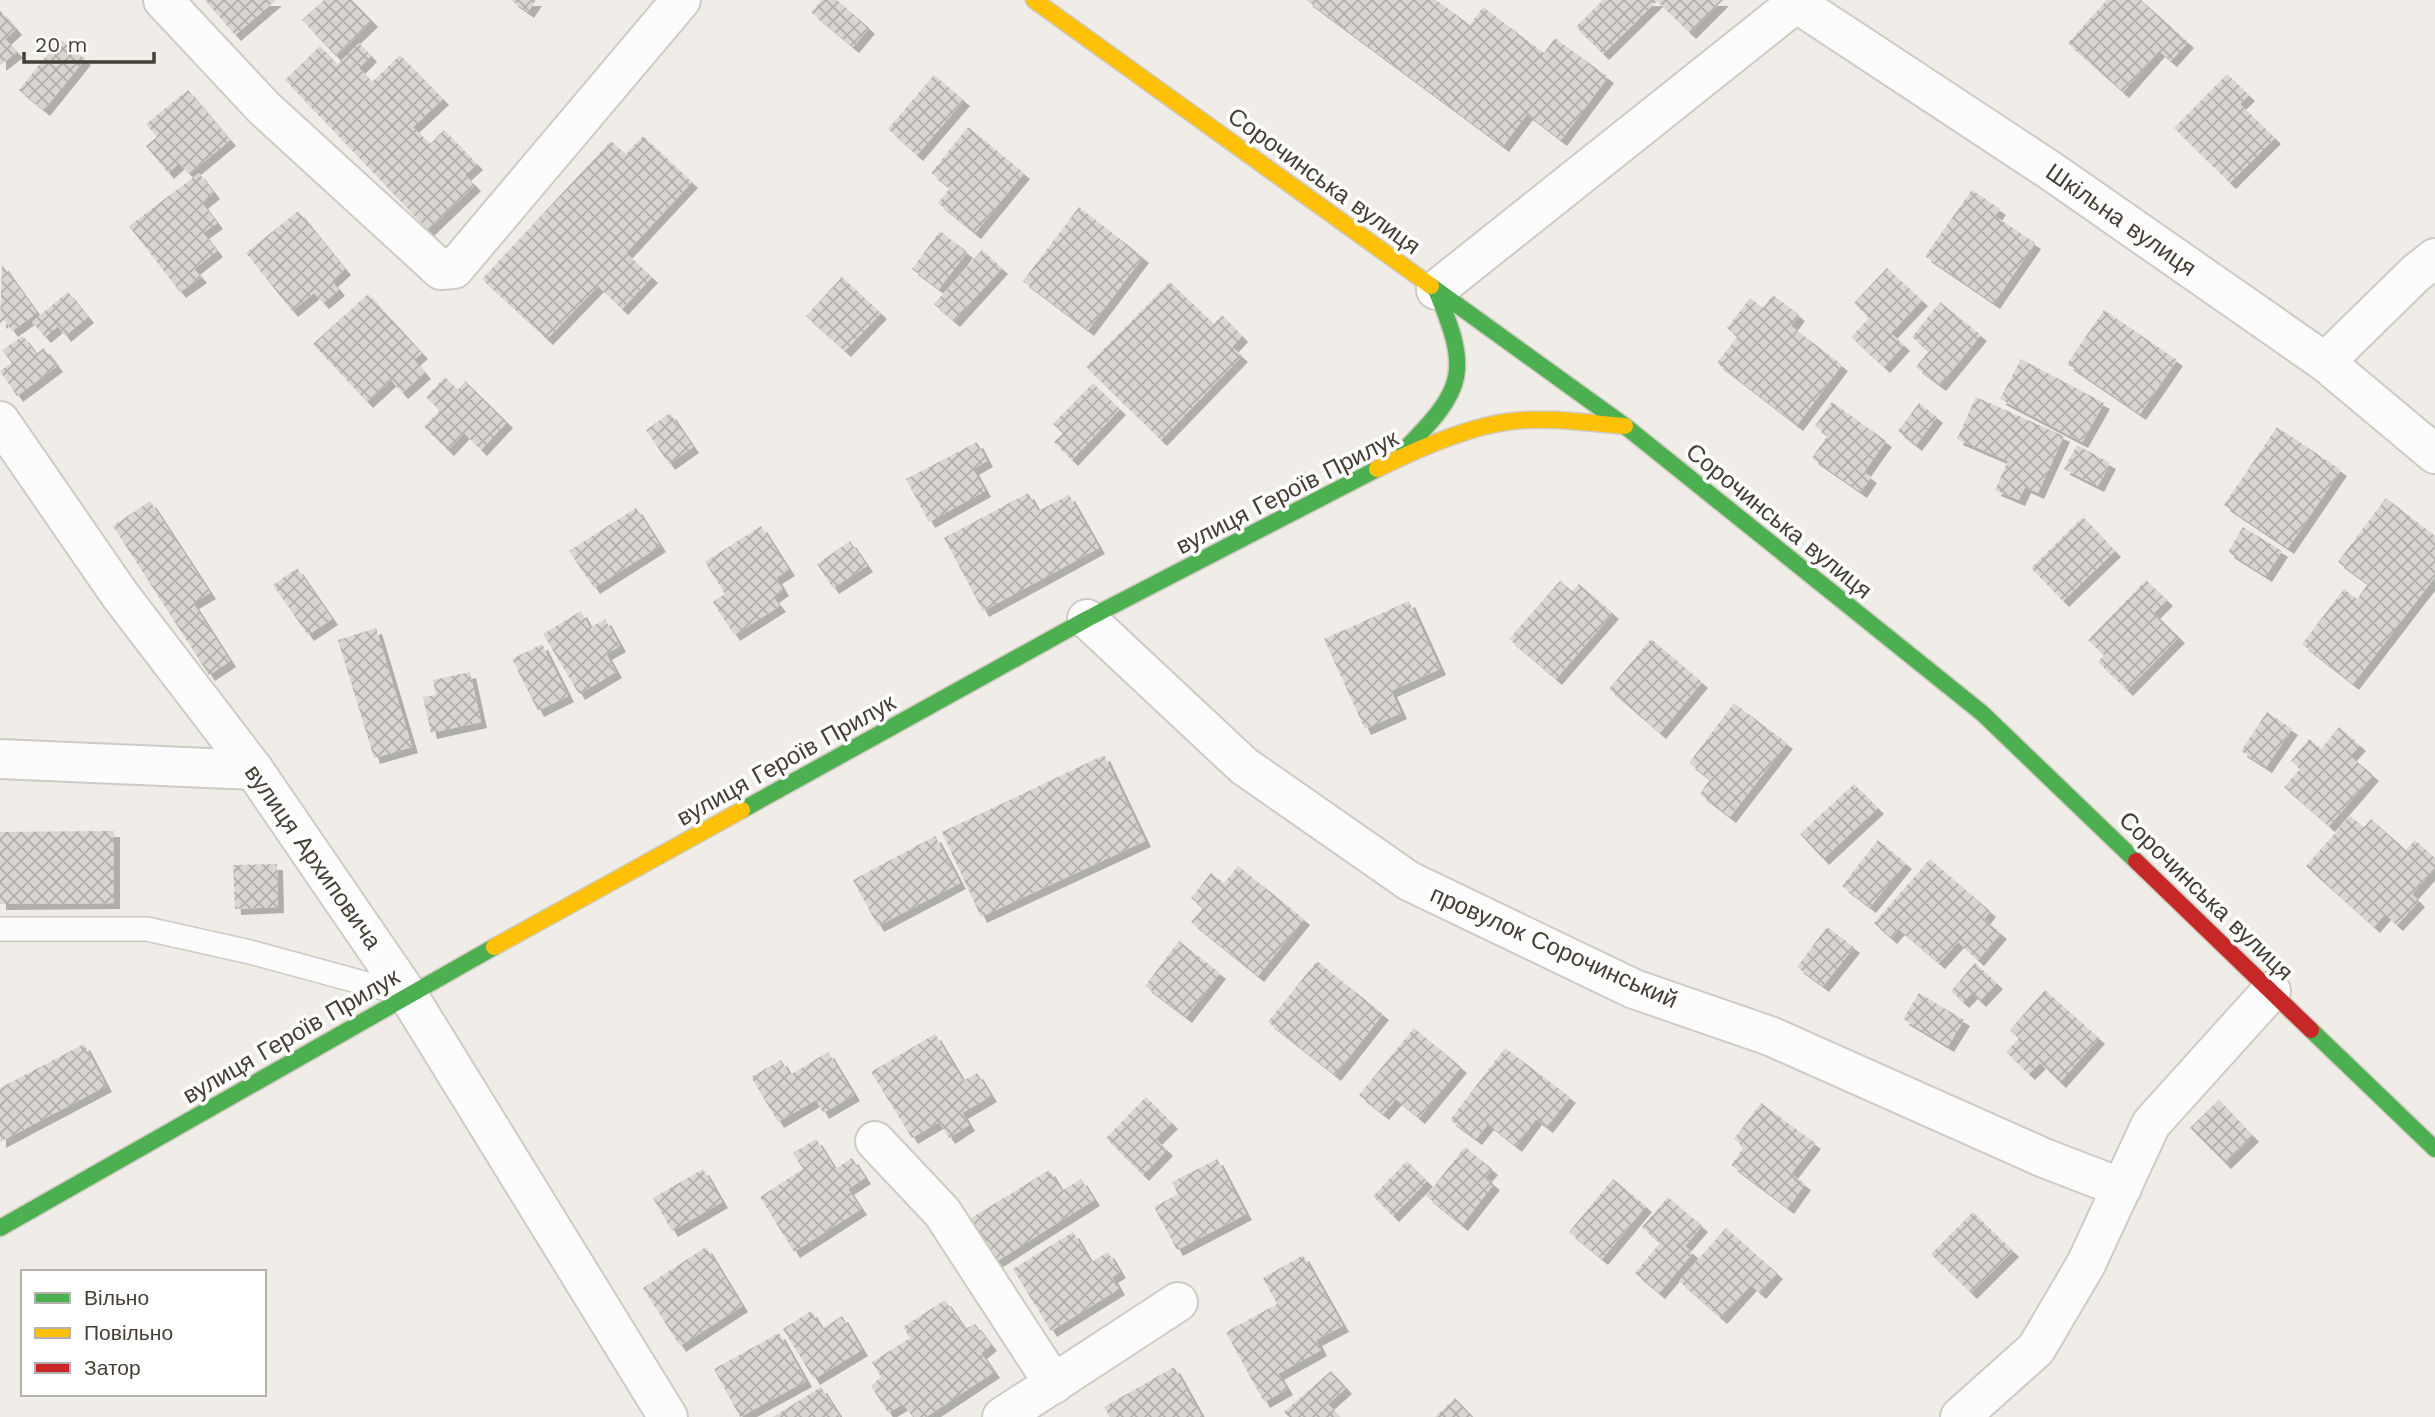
<svg xmlns="http://www.w3.org/2000/svg" width="2435" height="1417" font-family="'Work Sans',sans-serif">
	<style>
		.building { fill: url(#building-cross-hatch); filter: url(#shadow) }
		.lines { fill: none; stroke-linecap: round; stroke-linejoin: round }
		.lane-casing { stroke: #cecbc6; stroke-width: 26 }
		.street-casing { stroke: #cecbc6; stroke-width: 42 }
		.fast-casing { stroke: #cfcabf; stroke-width: 19 }
		.slow-casing { stroke: #cfcabf; stroke-width: 19 }
		.jam-casing { stroke: #cfcabf; stroke-width: 19 }
		.lane { stroke: #fdfcfc; stroke-width: 23 }
		.street { stroke: #fdfcfc; stroke-width: 38 }
		.fast { stroke: #4caf50; stroke-width: 16 }
		.slow { stroke: #ffc107; stroke-width: 16 }
		.jam { stroke: #c62828; stroke-width: 16 }
		.labels { text-anchor: middle; stroke-width: 7; stroke-linejoin: round; paint-order: stroke }
		.street-label { font-size: 24px; fill: #453e34; stroke: #fff }
	</style>
	<defs>
		<pattern id="building-cross-hatch" width="8" height="8" patternUnits="userSpaceOnUse" patternTransform="scale(1.75)"><rect width="8" height="8" fill="#d9d6d0"/><path d="M0 0l8 8M0 8l8-8" fill="none" stroke="#b2afaa"/></pattern>
		<filter id="shadow"><feDropShadow dx="6" dy="6" stdDeviation="0" flood-color="#0004"/></filter>
	</defs>
	<rect width="100%" height="100%" fill="#f0ede8"/>
	<g class="building">
		<path d="M205,0h71l-41,35z"/>
		<path d="M324,0h28l20,21 -36,35 -34,-36z"/>
		<path d="M511,0h25l-8,12z"/>
		<path d="M822,0h15l32,28 -16,19 -42,-35z"/>
		<path d="M1306,0h130l34,25 13,-18 61,46 11,-15 53,39 -47,63 -34,-26 -24,32z"/>
		<path d="M1603,0h120l-33,33 -33,-32 -54,53 -27,-27z"/>
		<path d="M2107,0h34l47,42 -17,19 -12,-10 -36,41 -55,-49z"/>
		<path d="M0,10l16,19 -11,10 12,13 -17,13z"/>
		<path d="M60,39l25,20 -41,51 -25,-20z"/>
		<path d="M359,43l12,13 -12,12 13,14 28,-27 43,44 -30,28 17,17 14,-14 33,34 -12,11 10,10 -47,45 -143,-150 35,-34 17,19z"/>
		<path d="M2227,74l22,21 -9,9 35,34 -45,45 -56,-55z"/>
		<path d="M934,75l30,25 -47,55 -29,-26z"/>
		<path d="M188,90l42,50 -41,34 -10,-11 -11,10 -22,-27 11,-9 -11,-13z"/>
		<path d="M968,127l56,46 -49,60 -37,-30 12,-15 -19,-15z"/>
		<path d="M643,136l49,46 -66,71 26,24 -30,32 -24,-23 -51,53 -65,-60 129,-138 15,13z"/>
		<path d="M199,173l15,20 -12,10 15,20 -14,10 14,18 -23,18 7,8 -21,15 -51,-66z"/>
		<path d="M1972,190l28,19 -5,7 40,27 -41,60 -69,-47z"/>
		<path d="M1079,207l64,50 -55,73 -65,-49z"/>
		<path d="M298,211l47,58 -13,12 7,9 -16,13 -9,-10 -22,18 -46,-58z"/>
		<path d="M940,231l27,21 -28,37 -27,-20z"/>
		<path d="M982,250l20,18 -48,53 -20,-17z"/>
		<path d="M2,264l35,49 -25,18 -8,-11 -4,3z"/>
		<path d="M1887,268l35,32 -31,33 13,12 -20,22 -33,-30 18,-19 -15,-15z"/>
		<path d="M842,277l39,36 -36,38 -39,-35z"/>
		<path d="M1170,282l44,42 8,-9 20,21 -10,11 10,9 -81,84 -75,-73z"/>
		<path d="M68,292l20,25 -23,19 -7,-10 -13,11 -13,-15z"/>
		<path d="M368,294l54,59 -8,7 11,13 -23,20 -11,-13 -24,22 -54,-58z"/>
		<path d="M1773,295l26,20 -8,11 51,39 -45,60 -80,-62 21,-27 -11,-8 23,-30 13,10z"/>
		<path d="M1940,302l41,33 -41,50 -24,-18 13,-16 -17,-14z"/>
		<path d="M2104,310l73,50 -37,54 -73,-50z"/>
		<path d="M23,336l13,18 8,-6 13,18 -40,30 -17,-25 12,-8 -10,-13z"/>
		<path d="M2021,359l83,44 -22,39 -82,-43z"/>
		<path d="M445,377l13,13 7,-9 42,41 -26,28 -17,-17 -16,17 -24,-23 16,-17 -14,-13z"/>
		<path d="M1093,383l27,26 -48,51 -18,-18 9,-9 -10,-9z"/>
		<path d="M1976,397l88,39 -26,57 -13,-6 -6,13 -24,-10 13,-29 -51,-22z"/>
		<path d="M1832,402l54,39 -22,31 7,5 -10,15 -49,-34 16,-23 -13,-9z"/>
		<path d="M1919,403l18,14 -21,28 -18,-14z"/>
		<path d="M670,413l23,34 -24,17 -23,-34z"/>
		<path d="M2277,427l64,43 -53,78 -64,-43z"/>
		<path d="M977,442l10,19 -14,8 12,22 -56,31 -23,-43z"/>
		<path d="M2077,445l33,18 -12,23 -34,-17z"/>
		<path d="M1028,493l10,18 31,-16 30,53 -116,63 -39,-73z"/>
		<path d="M2386,498l49,38v41l-82,107 -51,-40 42,-55 13,10 11,-15 -30,-22z"/>
		<path d="M150,501l60,92 -17,10 37,58 -21,14 -96,-149z"/>
		<path d="M636,508l24,38 -66,42 -25,-37z"/>
		<path d="M2083,517l32,34 -52,50 -32,-33z"/>
		<path d="M761,526l28,44 -13,8 7,12 -10,7 7,9 -46,29 -21,-33 12,-8 -20,-32z"/>
		<path d="M2243,527l39,24 -16,25 -38,-24z"/>
		<path d="M850,541l17,25 -34,22 -16,-24z"/>
		<path d="M297,568l35,51 -24,16 -35,-50z"/>
		<path d="M2146,580l21,20 -13,13 25,24 -52,53 -29,-28 6,-7 -16,-15z"/>
		<path d="M1560,581l12,10 7,-7 34,29 -57,66 -47,-40z"/>
		<path d="M1409,601l31,68 -49,22 10,22 -36,16 -41,-90z"/>
		<path d="M581,611l9,17 15,-9 15,27 -14,8 10,18 -37,22 -36,-60z"/>
		<path d="M376,628l36,119 -38,11 -36,-118z"/>
		<path d="M1651,639l51,43 -42,51 -51,-44z"/>
		<path d="M542,644l26,52 -30,15 -26,-52z"/>
		<path d="M470,672l11,50 -50,11 -8,-36 13,-2 -3,-15z"/>
		<path d="M1734,703l53,40 -57,74 -30,-23 10,-15 -21,-16z"/>
		<path d="M2267,712l25,17 -26,38 -25,-16z"/>
		<path d="M2339,727l21,18 -10,11 23,19 -44,51 -45,-39 16,-18 -9,-8 18,-22 12,10z"/>
		<path d="M1104,755l41,86 -164,76 -39,-85z"/>
		<path d="M1854,784l24,24 -55,51 -23,-25z"/>
		<path d="M2350,816l14,11 7,-8 35,31 9,-10 20,18v10l-23,26 7,7 -22,24 -12,-11 -11,13 -68,-61z"/>
		<path d="M114,831v72l-114,1v-72z"/>
		<path d="M935,836l25,47 -82,43 -25,-46z"/>
		<path d="M1878,840l28,23 -36,44 -28,-21z"/>
		<path d="M1930,859l60,52 -6,8 17,14 -23,27 -20,-18 -19,21 -40,-34 -8,9 -17,-15z"/>
		<path d="M277,864l1,43 -43,2 -2,-44z"/>
		<path d="M1238,866l66,53 -46,57 -67,-54 12,-14 -12,-10 20,-25 13,10z"/>
		<path d="M1827,927l27,20 -31,39 -26,-19z"/>
		<path d="M1179,941l41,32 -34,44 -41,-31z"/>
		<path d="M1317,961l66,53 -48,61 -67,-53z"/>
		<path d="M1975,963l22,20 -17,18 -8,-8 -9,9 -12,-11z"/>
		<path d="M2045,990l54,48 -39,44 -20,-19 -11,11 -23,-22 13,-14 -9,-8z"/>
		<path d="M1919,993l45,27 -16,26 -45,-27z"/>
		<path d="M1414,1028l47,39 -42,51 -23,-19 -13,15 -24,-19z"/>
		<path d="M935,1034l28,47 14,-8 14,23 -29,17 7,12 -20,13 -10,-16 -27,16 -41,-66z"/>
		<path d="M84,1044l22,42 -106,56v-54z"/>
		<path d="M1505,1048l65,49 -23,30 -11,-8 -20,27 -28,-22 -12,15 -26,-19z"/>
		<path d="M828,1052l26,43 -31,18 -7,-13 -38,22 -27,-45 30,-17 9,15z"/>
		<path d="M1146,1097l26,26 -16,16 11,11 -24,25 -37,-37z"/>
		<path d="M2219,1100l34,36 -28,27 -35,-35z"/>
		<path d="M1761,1103l54,40 -24,31 14,10 -17,24 -57,-43 13,-18 -10,-8z"/>
		<path d="M816,1139l19,30 17,-11 13,20 -17,11 13,20 -67,43 -34,-55 43,-28 -10,-16z"/>
		<path d="M1465,1147l27,22 -7,8 9,7 -32,41 -36,-29z"/>
		<path d="M1217,1159l29,55 -69,36 -23,-43 24,-13 -6,-12z"/>
		<path d="M1407,1161l20,20 -34,35 -20,-20z"/>
		<path d="M703,1169l19,33 -50,29 -19,-33z"/>
		<path d="M1049,1170l13,21 19,-12 13,21 -100,63 -26,-43z"/>
		<path d="M1613,1179l33,27 -44,53 -33,-27z"/>
		<path d="M1668,1197l34,29 -17,20 8,7 -34,40 -24,-20 25,-30 -18,-16z"/>
		<path d="M1973,1212l40,39 -42,42 -40,-39z"/>
		<path d="M1726,1228l51,45 -17,20 -9,-8 -30,33 -42,-37z"/>
		<path d="M1073,1232l18,30 17,-10 12,20 -8,5 7,12 -68,42 -38,-62z"/>
		<path d="M706,1247l36,59 -62,40 -37,-58z"/>
		<path d="M1303,1255l40,71 -27,14 5,10 -43,24 9,15 -23,13 -38,-70 51,-28 -14,-26z"/>
		<path d="M945,1300l20,29 10,-5 16,21 -10,8 13,19 -68,45h-13l-10,-13 -15,9 -17,-27 10,-9 -9,-15 38,-24 -7,-11z"/>
		<path d="M811,1311l11,18 20,-13 20,34 -48,29 -31,-50z"/>
		<path d="M779,1333l27,48 -66,36 -26,-48z"/>
		<path d="M1174,1367l28,50h-92l-6,-10z"/>
		<path d="M1331,1371l15,17 -18,16 12,13h-51l-5,-5z"/>
		<path d="M821,1387l19,30h-67z"/>
		<path d="M1455,1398l18,19h-38z"/>
	</g>
	<g class="lines">
		<defs>
			<path id="lane" d="M0,929h147l103,23 158,43"/>
			<g id="street">
				<path d="M163,0l101,108 177,162 13,-1 227,-269"/>
				<path d="M1796,3l255,168 274,191 110,92"/>
				<path d="M1436,290l364,-290"/>
				<path d="M2325,362l91,-89 19,-15"/>
				<path d="M0,421l120,174 134,175 154,225 260,422"/>
				<path d="M1087,619l157,147 165,115 225,108 136,47 274,122 78,30"/>
				<path d="M0,759l254,11"/>
				<path d="M875,1141l67,71 112,172"/>
				<path d="M1002,1417l176,-115"/>
				<path d="M1960,1417l76,-68 50,-85 65,-140 120,-133"/>
			</g>
			<g id="fast">
				<path d="M1431,286l194,140 357,287 154,148"/>
				<path d="M1404,450c62,-62 66,-79 32,-160"/>
				<path d="M742,810l345,-191 290,-150"/>
				<path d="M2311,1030l124,119"/>
				<path d="M0,1228l494,-281"/>
			</g>
			<g id="slow">
				<path d="M1034,0l397,286"/>
				<path d="M1377,469c40,-20 91,-43 136,-48 37,-4 75,2 112,5"/>
				<path d="M494,947l248,-137"/>
			</g>
			<path id="jam" d="M2136,861l175,169"/>
		</defs>
		<use href="#lane" class="lane-casing"/>
		<use href="#street" class="street-casing"/>
		<use href="#fast" class="fast-casing"/>
		<use href="#slow" class="slow-casing"/>
		<use href="#jam" class="jam-casing"/>
		<use href="#lane" class="lane"/>
		<use href="#street" class="street"/>
		<use href="#fast" class="fast"/>
		<use href="#slow" class="slow"/>
		<use href="#jam" class="jam"/>
	</g>
	<g class="labels">
		<g class="street-label">
			<text transform="translate(1324 181) rotate(36)" y="8">Сорочинська вулиця</text>
			<text transform="translate(2121 220) rotate(35)" y="8">Шкільна вулиця</text>
			<text transform="translate(1287 492) rotate(-27)" y="8">вулиця Героїв Прилук</text>
			<text transform="translate(1779 521) rotate(39)" y="8">Сорочинська вулиця</text>
			<text transform="translate(786 760) rotate(-29)" y="8">вулиця Героїв Прилук</text>
			<text transform="translate(313 857) rotate(55)" y="8">вулиця Архиповича</text>
			<text transform="translate(2206 896) rotate(44)" y="8">Сорочинська вулиця</text>
			<text transform="translate(1554 947) rotate(24)" y="8">провулок Сорочинський</text>
			<text transform="translate(291 1036) rotate(-30)" y="8">вулиця Героїв Прилук</text>
		</g>
	</g>
	<rect x="21" y="1270" width="245" height="126" fill="#ffffff" stroke="#b5b2ae" stroke-width="2"/>
	<rect x="35" y="1293" width="35" height="10" fill="#4caf50" stroke="#b5b2ae" stroke-width="2"/>
	<text x="84" y="1305" font-size="21" fill="#453e34">Вільно</text>
	<rect x="35" y="1328" width="35" height="10" fill="#ffc107" stroke="#b5b2ae" stroke-width="2"/>
	<text x="84" y="1340" font-size="21" fill="#453e34">Повільно</text>
	<rect x="35" y="1363" width="35" height="10" fill="#c62828" stroke="#b5b2ae" stroke-width="2"/>
	<text x="84" y="1375" font-size="21" fill="#453e34">Затор</text>
	<path d="M24 52v10h130v-10" fill="none" stroke="#453e34" stroke-width="3.5"/>
	<text x="35" y="52" font-size="21" fill="#453e34" stroke="#ffffff" stroke-width="5" paint-order="stroke">20 m</text>
</svg>
